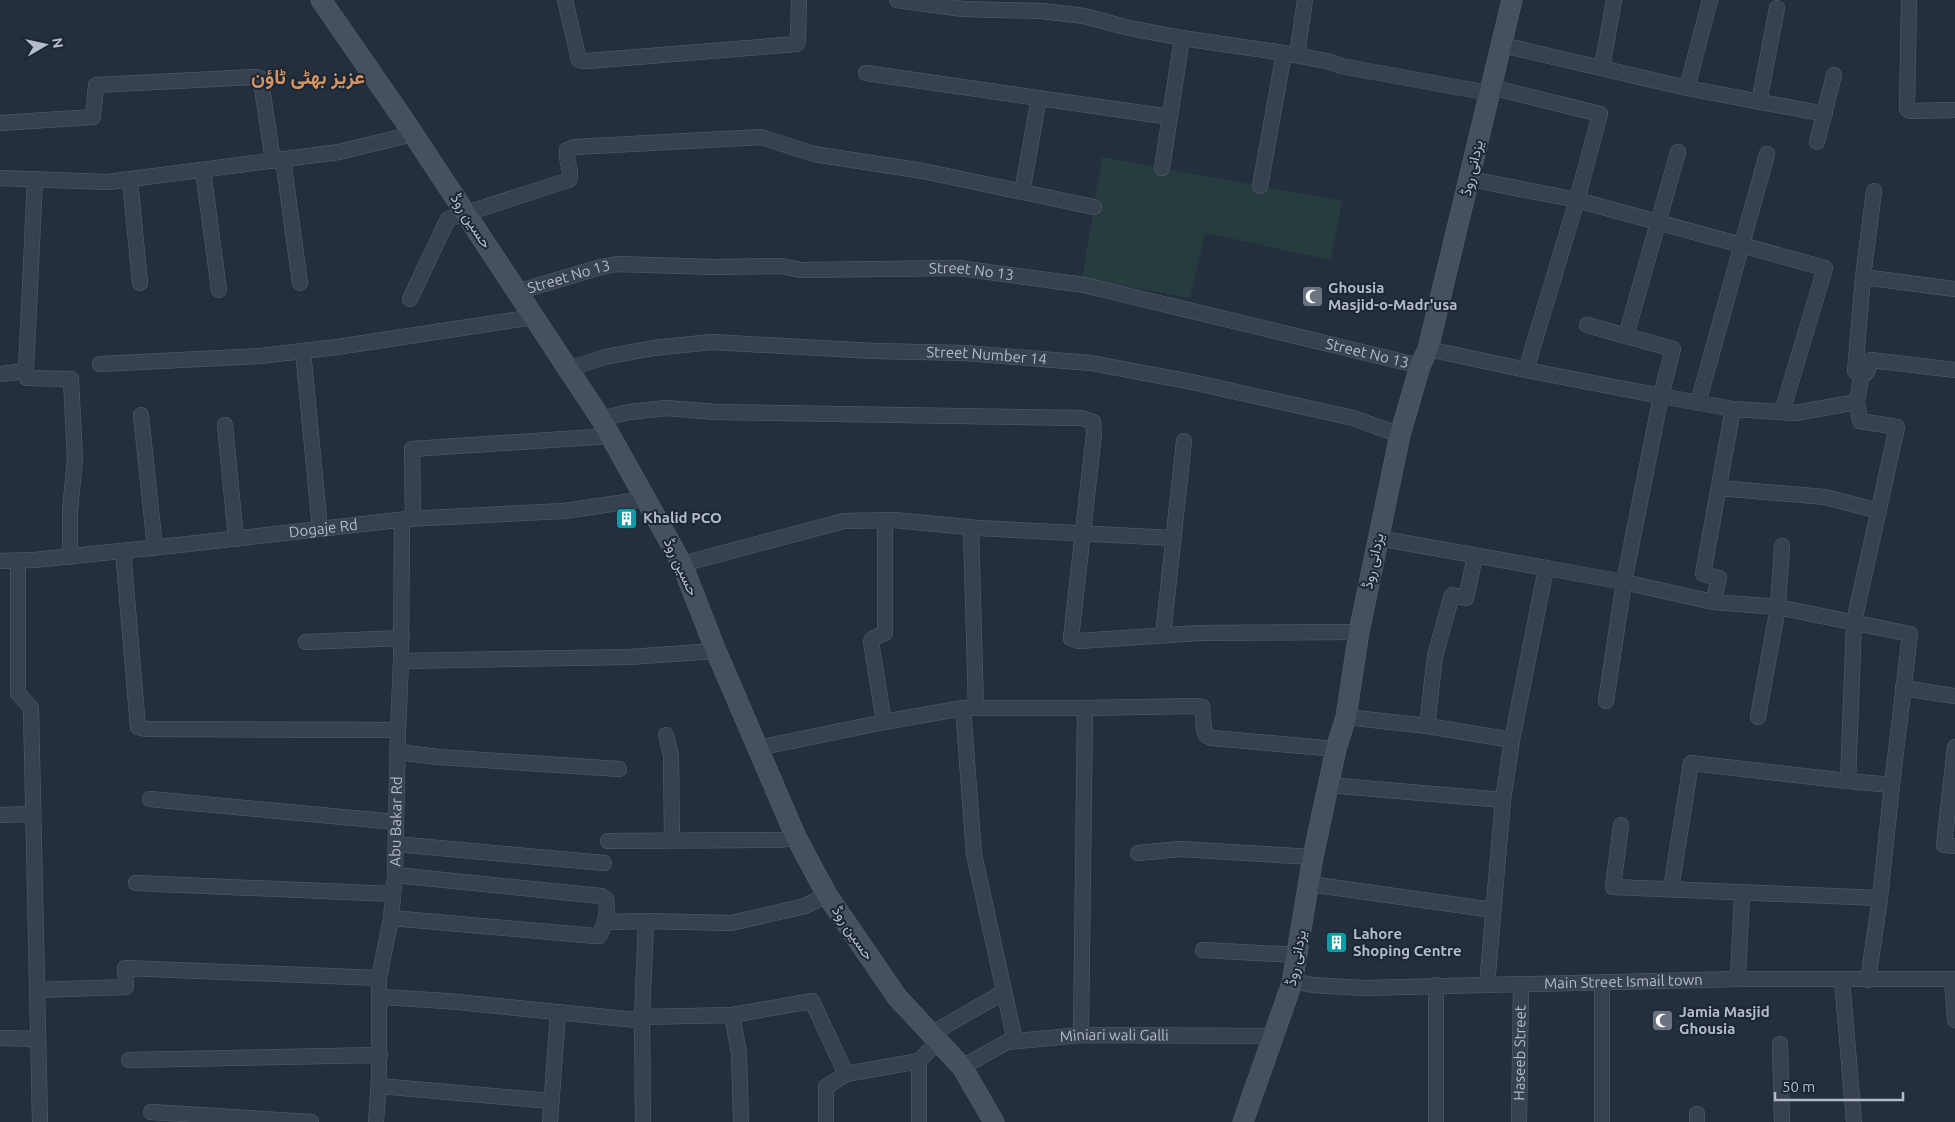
<svg xmlns="http://www.w3.org/2000/svg" width="1955" height="1122" font-family="Ubuntu,Vazirmatn,sans-serif">
	<style>
		.green { fill: #263c3f }
		.lines { fill: none; stroke-linecap: round; stroke-linejoin: round }
		.street-casing { stroke: #565f6c; stroke-width: 16 }
		.secondary-casing { stroke: #565f6c; stroke-width: 21 }
		.street { stroke: #38414e; stroke-width: 15 }
		.secondary { stroke: #465061; stroke-width: 20 }
		.labels { text-anchor: middle; stroke-width: 4; stroke-linejoin: round; paint-order: stroke }
		.street-label { font-size: 15px; fill: #b4bcc9; stroke: #1d2633 }
		.poi-label { font-size: 15px; font-weight: bold; fill: #b4bcc9; stroke: #1d2633; text-anchor: start }
		.district-label { font-size: 20px; font-weight: bold; fill: #d59563; stroke: #1d2633 }
	</style>
	<rect width="100%" height="100%" fill="#242f3e"/>
	<path class="green" d="M1102,157l240,44 -11,59 -126,-27 -15,65 -108,-20z"/>
	<g class="lines">
		<defs>
			<g id="street">
				<path d="M565,0l14,60 8,1 210,-17 1,-5 1,-39"/>
				<path d="M897,0l66,9 79,2 42,5 45,12 53,10"/>
				<path d="M1909,0l-2,109 3,2 45,-1"/>
				<path d="M1502,45l185,43 138,26"/>
				<path d="M1297,55l8,-55"/>
				<path d="M1602,68l12,-68"/>
				<path d="M866,73l304,44"/>
				<path d="M1491,87l109,27 -23,86 -51,170"/>
				<path d="M1687,88l23,-88"/>
				<path d="M1759,102l18,-94"/>
				<path d="M0,123l93,-6 3,-32 158,-8 6,1 1,3 12,80"/>
				<path d="M1817,142l17,-67"/>
				<path d="M283,159l17,124"/>
				<path d="M1162,168l20,-130 102,15"/>
				<path d="M203,170l16,120"/>
				<path d="M0,178l108,4 231,-30 74,-18"/>
				<path d="M35,179l-9,192 1,7 44,1 4,80 -5,51v47"/>
				<path d="M1470,179l107,21 248,68 -43,144"/>
				<path d="M130,180l10,103"/>
				<path d="M1260,186l24,-133 47,9 10,4 148,27"/>
				<path d="M1022,192l17,-94"/>
				<path d="M1863,277l92,12"/>
				<path id="s1" d="M517,292l84,-25 16,-3 97,3 68,-1 19,4 158,-2 125,17 336,81"/>
				<path d="M410,299l38,-80 121,-39c4,-10 -4,-19 -2,-30l8,-3 186,-10 53,17 109,17 171,36"/>
				<path d="M1626,336l52,-184"/>
				<path d="M1428,349l98,21 135,26 12,-47 -86,-24"/>
				<path d="M303,351l17,178"/>
				<path d="M100,364l160,-8 77,-9 197,-30"/>
				<path id="s2" d="M568,369l37,-12 48,-9 59,-6 162,9 91,2 126,10 106,20 156,35 47,17"/>
				<path d="M0,374l26,-3"/>
				<path d="M1861,377l-6,-6 8,-94 11,-86"/>
				<path d="M1857,402l3,19 37,6 -43,195 -6,159 44,4 -12,113 -12,82"/>
				<path d="M1698,403l69,-249"/>
				<path d="M141,415l14,133"/>
				<path d="M601,419l28,-7 37,-4 51,4 365,6 11,4 1,12 -23,204 8,3 120,-8 160,-1"/>
				<path d="M225,425l11,114"/>
				<path d="M1719,488l106,9 54,14"/>
				<path d="M413,519l-1,-70 199,-13"/>
				<path d="M971,528l5,180"/>
				<path d="M1378,538l168,30 -34,172"/>
				<path d="M123,551l15,176 8,2 252,1"/>
				<path id="s3" d="M0,561l34,-1 154,-16 219,-25 157,-8 82,-12"/>
				<path d="M18,561v132l13,15 9,414"/>
				<path d="M682,564l162,-43 50,-1 84,8 195,10"/>
				<path d="M1546,568l78,14 89,20 65,5 132,27 -18,151"/>
				<path d="M1713,602l6,-24 -16,-4 30,-165"/>
				<path d="M1163,635l21,-194"/>
				<path d="M306,642l96,-4"/>
				<path d="M401,661l228,-4 87,-6"/>
				<path d="M1903,688l52,8"/>
				<path d="M1606,701l18,-119 37,-186 72,13 62,4 62,-11 4,-25 6,-5 4,-12 84,10"/>
				<path d="M963,708l11,146 41,187"/>
				<path d="M1346,717l81,9 85,14 -9,60 -16,185"/>
				<path d="M1758,717l20,-110 4,-61"/>
				<path d="M884,722l-13,-80 1,-3 13,-6v-113"/>
				<path d="M1427,726l8,-70 17,-61 14,3 9,-42"/>
				<path d="M666,735l5,21 1,83"/>
				<path d="M1955,747l-11,98 11,1"/>
				<path d="M758,748l126,-26 79,-14h122l111,-2 6,1 2,22 2,6 6,3 124,11"/>
				<path d="M398,752l40,5 181,12"/>
				<path d="M1328,785l175,15"/>
				<path d="M150,799l246,23"/>
				<path d="M0,815l33,-1"/>
				<path d="M1621,825l-8,62 267,11"/>
				<path d="M608,841l173,-1 15,-3"/>
				<path d="M396,844l208,19"/>
				<path d="M1138,853l42,-4 133,8"/>
				<path d="M136,883l257,11"/>
				<path d="M1310,884l183,26"/>
				<path d="M1671,889l20,-126 157,18"/>
				<path d="M391,918l204,18h4c6,-11 9,-25 7,-37l-5,-3 -206,-21"/>
				<path d="M605,922l41,-1 85,2 74,-17 22,-11"/>
				<path d="M1203,950l94,5"/>
				<path d="M1738,979l4,-87"/>
				<path d="M1842,979l12,143"/>
				<path d="M1952,979l3,41"/>
				<path id="s4" d="M1292,981l21,4 51,3 374,-9h217"/>
				<path d="M1436,985v137"/>
				<path d="M37,990l89,-3 -1,-19 254,10"/>
				<path d="M381,997l66,4 189,19 6,-3 90,-2 7,38 2,69"/>
				<path d="M732,1015l80,-14 34,73"/>
				<path d="M931,1034l73,-42"/>
				<path d="M1081,1035l4,-327"/>
				<path d="M0,1038l38,1"/>
				<path d="M1780,1044l2,78"/>
				<path d="M129,1060l251,-5"/>
				<path id="s5" d="M962,1067l45,-25 74,-7 192,1"/>
				<path d="M379,1086l172,15"/>
				<path d="M151,1112l160,10"/>
				<path id="s6" d="M376,1122l3,-42v-102l12,-60 4,-43 3,-145 3,-69 1,-141"/>
				<path d="M550,1122l8,-108"/>
				<path d="M643,1122l-1,-105 4,-96"/>
				<path d="M826,1122v-35l20,-13 73,-13"/>
				<path d="M919,1122v-61l19,-20"/>
				<path id="s7" d="M1519,1122l2,-138"/>
				<path d="M1602,1122v-139"/>
				<path d="M1697,1122v-8"/>
			</g>
			<g id="secondary">
				<path d="M321,0l83,120 197,299 81,145 34,87 80,186 31,58 70,102 65,70 32,55"/>
				<path d="M1243,1122l49,-139 21,-126 23,-108 10,-32 13,-85 41,-197 20,-69 8,-17 84,-349"/>
			</g>
		</defs>
		<use href="#street" class="street-casing"/>
		<use href="#secondary" class="secondary-casing"/>
		<use href="#street" class="street"/>
		<use href="#secondary" class="secondary"/>
	</g>
	<defs>
		<symbol id="mosque-square" viewBox="-11 -11 22 22"><rect x="-9" y="-9" width="18" height="18" rx="4" fill="#6b7280" stroke="#1d2633"/><path d="M3.5-4.9A6 6 0 1 0 3.5 4.9A5 5 0 1 1 3.5-4.9Z" fill="#fff"/></symbol>
		<symbol id="building-square" viewBox="-11 -11 22 22"><rect x="-9" y="-9" width="18" height="18" rx="4" fill="#0f9aa8" stroke="#1d2633"/><path d="M-4-6H4V6H1V3H-1V6H-4ZM-2.5-4.3h1.7v1.8h-1.7ZM.8-4.3h1.7v1.8H.8ZM-2.5-1h1.7V.8h-1.7ZM.8-1h1.7V.8H.8Z" fill="#fff"/></symbol>
	</defs>
	<g fill-rule="evenodd">
		<use href="#mosque-square" x="1300" y="284" width="25" height="25"/>
		<use href="#building-square" x="614" y="506" width="25" height="25"/>
		<use href="#building-square" x="1324" y="930" width="25" height="25"/>
		<use href="#mosque-square" x="1650" y="1008" width="25" height="25"/>
	</g>
	<g class="labels">
		<g class="street-label">
			<text transform="translate(1472 168) rotate(-77)" y="5">یزدانی روڈ</text>
			<text transform="translate(471 221) rotate(57)" y="5">حسین روڈ</text>
			<text dy="5" stroke="none"><textPath href="#s1" startOffset="459">Street No 13</textPath></text>
			<text dy="5" stroke="none"><textPath href="#s1" startOffset="54">Street No 13</textPath></text>
			<text dy="5" stroke="none"><textPath href="#s1" startOffset="864">Street No 13</textPath></text>
			<text dy="5" stroke="none"><textPath href="#s2" startOffset="422">Street Number 14</textPath></text>
			<text dy="5" stroke="none"><textPath href="#s3" startOffset="325">Dogaje Rd</textPath></text>
			<text transform="translate(1373 561) rotate(-78)" y="5">یزدانی روڈ</text>
			<text transform="translate(681 567) rotate(65)" y="5">حسین روڈ</text>
			<text dy="5" stroke="none"><textPath href="#s6" startOffset="302">Abu Bakar Rd</textPath></text>
			<text transform="translate(853 933) rotate(56)" y="5">حسین روڈ</text>
			<text transform="translate(1296 958) rotate(-79)" y="5">یزدانی روڈ</text>
			<text dy="5" stroke="none"><textPath href="#s4" startOffset="332">Main Street Ismail town</textPath></text>
			<text dy="5" stroke="none"><textPath href="#s5" startOffset="159">Miniari wali Galli</textPath></text>
			<text dy="5" stroke="none"><textPath href="#s7" startOffset="69">Haseeb Street</textPath></text>
		</g>
		<g class="poi-label">
			<text x="1328" y="293">Ghousia<tspan x="1328" dy="17">Masjid-o-Madr'usa</tspan></text>
			<text x="643" y="523">Khalid PCO</text>
			<text x="1353" y="939">Lahore<tspan x="1353" dy="17">Shoping Centre</tspan></text>
			<text x="1679" y="1017">Jamia Masjid<tspan x="1679" dy="17">Ghousia</tspan></text>
		</g>
		<g class="district-label">
			<text x="308" y="84">عزیز بھٹی ٹاؤن</text>
		</g>
	</g>
	<g transform="translate(45 45) rotate(81)" stroke="#1d2633" stroke-width="4" paint-order="stroke">
	<path d="M0-4L9 19L0 12L-9 19Z" fill="#b4bcc9"/>
	<text y="-8" font-size="14" font-weight="bold" text-anchor="middle" fill="#b4bcc9">N</text>
	</g>
	<path d="M1775 1092v8h128v-8" fill="none" stroke="#b4bcc9" stroke-width="2.5"/>
	<text x="1782" y="1092" font-size="15" fill="#b4bcc9" stroke="#1d2633" stroke-width="4" paint-order="stroke">50 m</text>
</svg>
